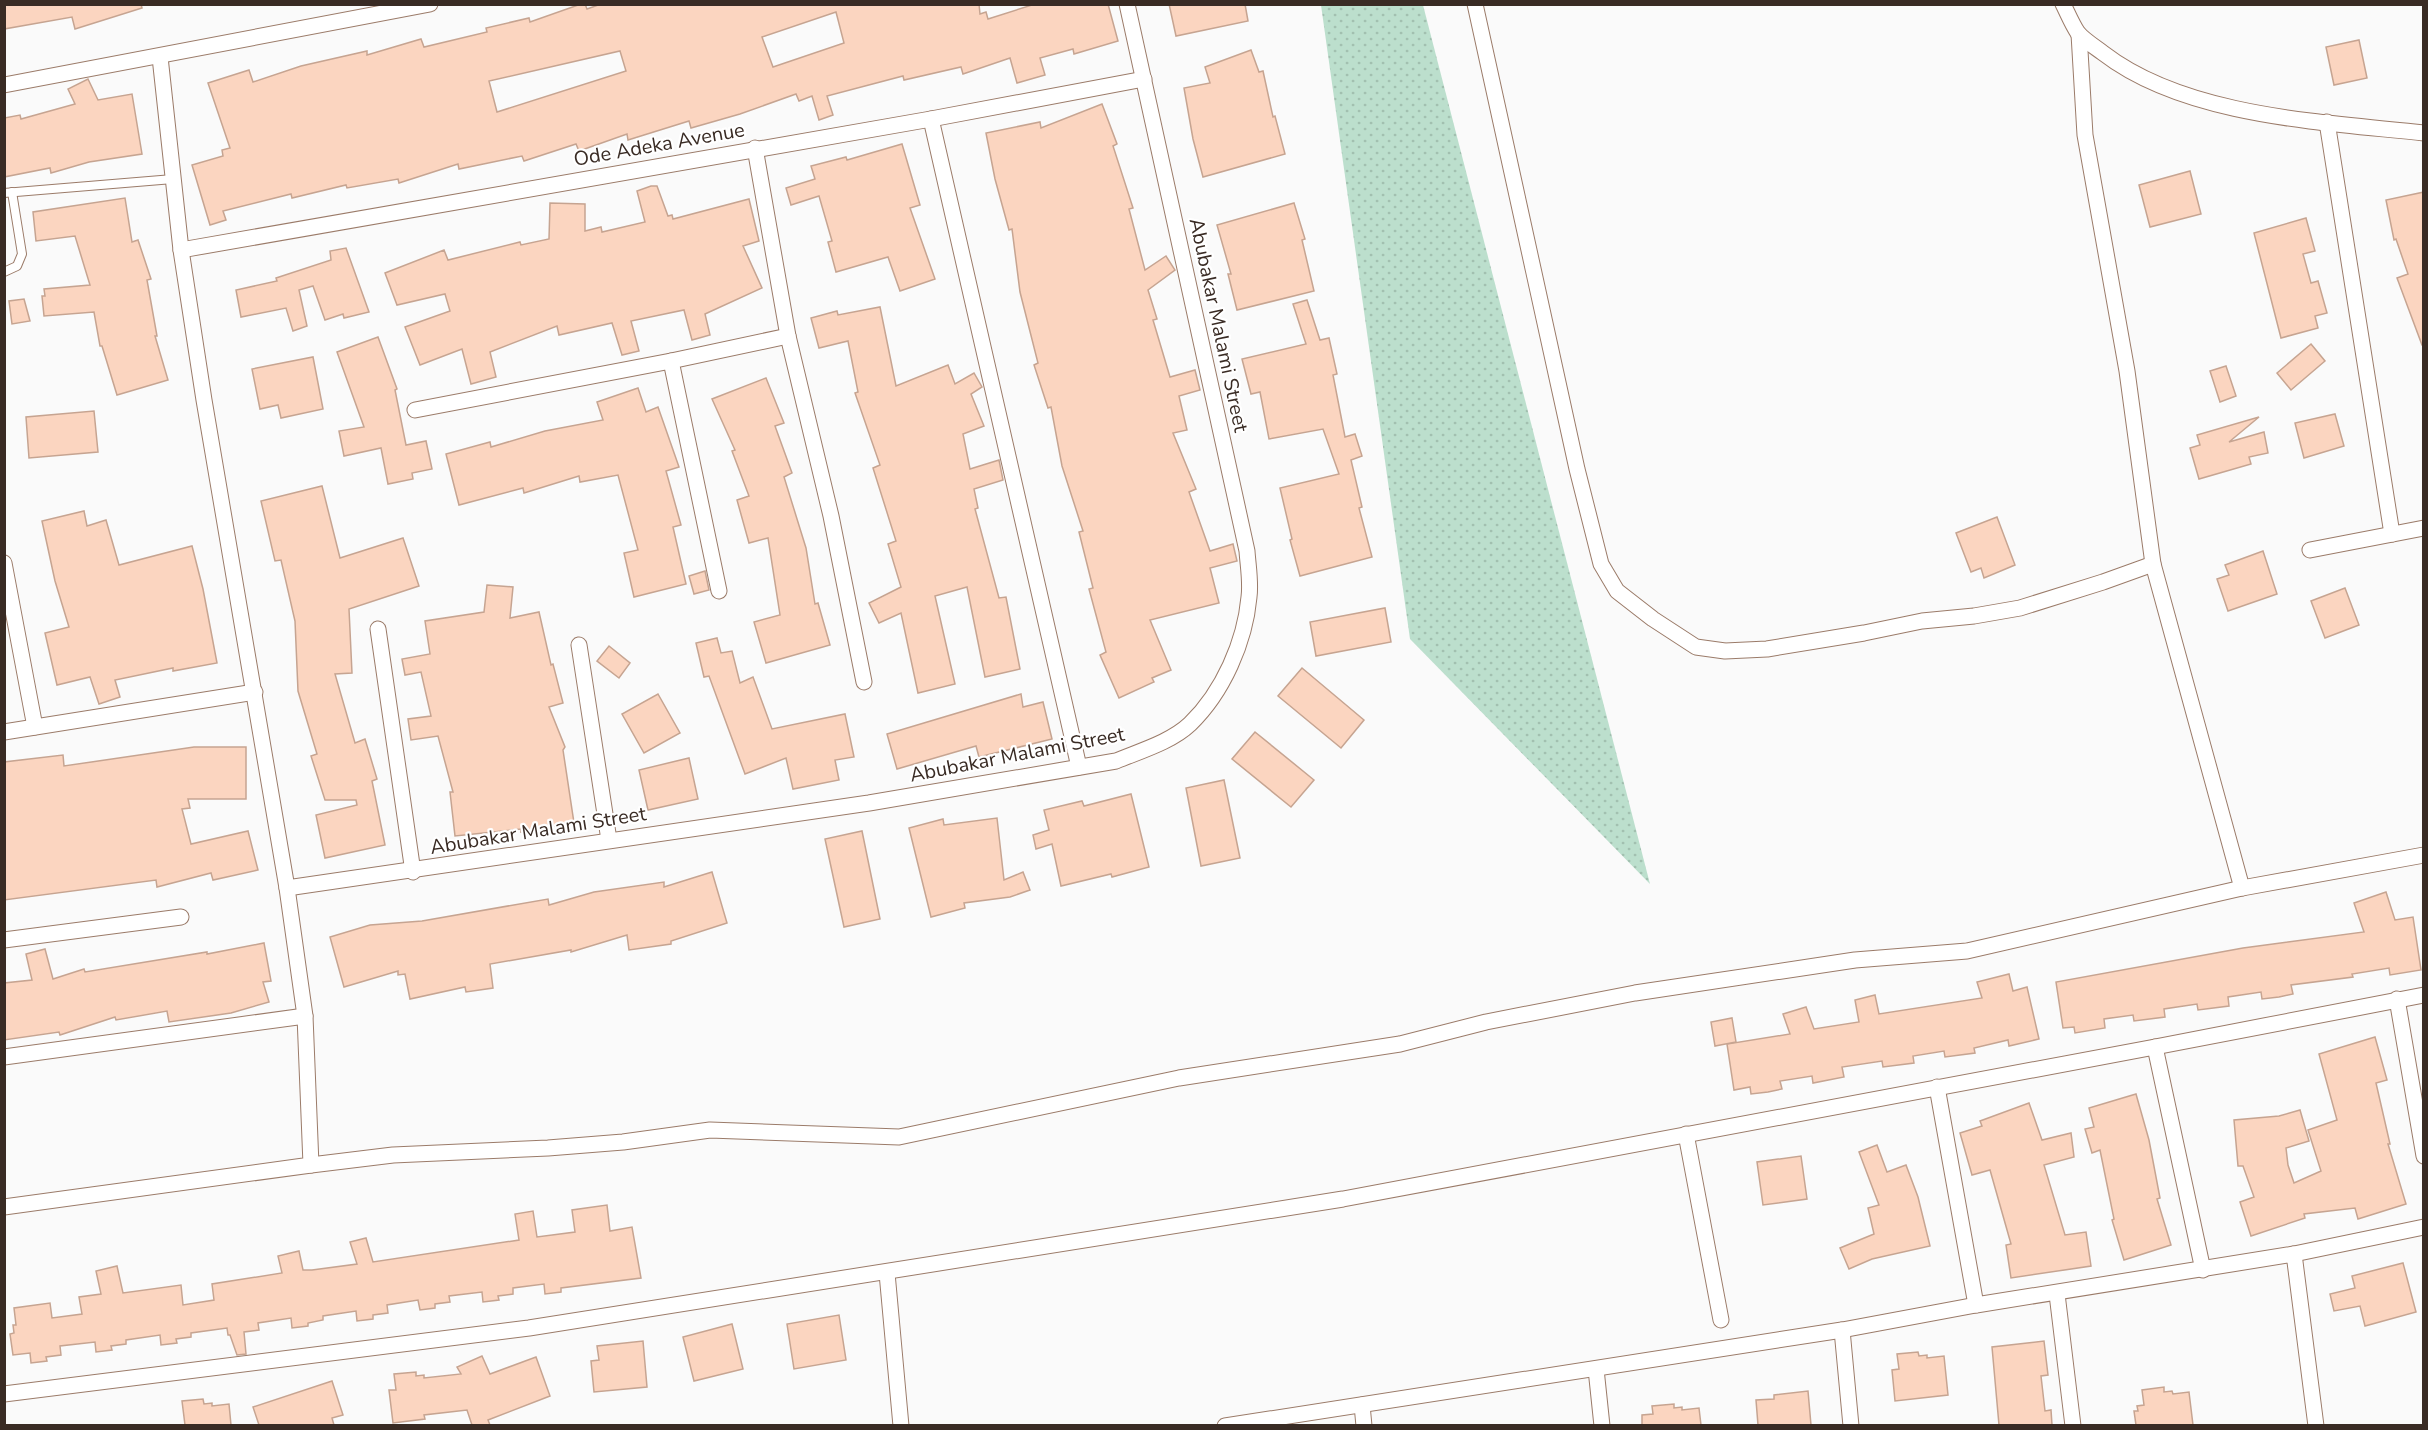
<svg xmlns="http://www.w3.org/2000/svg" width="2428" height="1430" font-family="'Nunito Sans',sans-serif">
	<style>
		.grass { fill: url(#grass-dots) }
		.building { fill: #fbd5c0; stroke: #c6a491; stroke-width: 1.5; fill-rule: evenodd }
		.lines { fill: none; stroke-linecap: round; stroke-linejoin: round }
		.service-casing { stroke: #9b7b69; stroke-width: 10 }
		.minor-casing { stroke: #9b7b69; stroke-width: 17 }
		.service { stroke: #fff; stroke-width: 8 }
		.minor { stroke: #fff; stroke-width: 15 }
		.labels { text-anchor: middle; stroke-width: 4.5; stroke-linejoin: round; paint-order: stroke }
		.street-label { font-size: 20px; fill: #392b24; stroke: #fff }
	</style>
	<defs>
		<pattern id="grass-dots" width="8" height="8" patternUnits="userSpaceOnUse" patternTransform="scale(1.5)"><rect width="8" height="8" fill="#bcdfcd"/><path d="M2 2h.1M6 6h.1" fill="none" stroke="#a2c0b0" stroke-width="1.8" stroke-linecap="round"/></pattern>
	</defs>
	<rect width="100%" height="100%" fill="#fafafa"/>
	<path class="grass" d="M1321,5h102l227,879 -240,-245z"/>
	<g class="building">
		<path d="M4,4h137l1,4 -67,21 -3,-12 -68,12z"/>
		<path d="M581,4h4l2,5 14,-5h378l1,10 6,-2 2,7 47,-15h73l10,37 -44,13 -1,-5 -33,9 5,17 -28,8 -7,-25 -47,16 -2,-7 -57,13 -1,-4 -76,20 6,19 -14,5 -7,-24 -13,5 -3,-7 -56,20 -49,14 -2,-7 -61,19 -1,-6 -48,17 -3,-7 -52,17 -2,-5 -63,13 -1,-5 -59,19 -1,-4 -51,9 -1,-3 -54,13 -1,-4 -68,17 3,9 -16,5 -18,-60 31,-9 -1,-6 8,-2 -22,-65 41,-13 4,12 48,-16 66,-15v4l54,-16 3,8 63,-15 -1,-4 43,-10 1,4zM836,12l8,31 -71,24 -11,-30zM620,51l6,20 -129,41 -8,-31z"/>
		<path d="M1169,4h76l3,17 -72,15z"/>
		<path d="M2359,40l8,38 -33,7 -8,-38z"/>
		<path d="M1251,50l8,22 4,-1 10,46 2,-1 10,38 -82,23 -10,-38 -9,-51 26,-5 -5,-16z"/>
		<path d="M88,79l10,21 34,-6 10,60 -53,8 -38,11 -1,-5 -46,9v-59l16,-3 1,4 54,-15 -7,-15z"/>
		<path d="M1102,104l15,40 -4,2 20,62 -4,1 16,61 21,-14 9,14 -27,20 9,29 -4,1 17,57 25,-7 5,20 -21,6 8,34 -14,3 23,56 -7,3 21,59 23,-7 4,17 -27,7 9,35 -69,17 21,50 -19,8 2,4 -35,16 -19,-43 6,-3 -17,-63 4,-1 -14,-56 4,-1 -21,-65 -11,-59 -3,1 -14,-43 4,-2 -18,-71 -8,-63 -3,1 -14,-51 -9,-46 54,-11 1,6z"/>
		<path d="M902,144l18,61 -10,3 25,71 -35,12 -12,-34 -52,15 -8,-30 4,-1 -13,-45 -28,9 -5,-17 29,-9 -4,-13 35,-9 1,3z"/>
		<path d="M2190,171l11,43 -51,13 -11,-42z"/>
		<path d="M651,186h6l11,30 4,-1 1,4 76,-20 10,42 -16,5 19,42 -57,26 5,21 -18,5 -8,-30 -53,11 8,30 -17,4 -10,-32 -53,12 -2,-9 -67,26 6,25 -25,7 -9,-35 -42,16 -15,-38 45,-16 -5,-17 -48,11 -12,-32 59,-23 4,10 72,-18 1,3 28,-6 1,-36 35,1v27l16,-4 1,5 43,-10 -8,-31z"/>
		<path d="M2424,192v153h-2l-25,-67 11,-4 -12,-35 -2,1 -8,-40z"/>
		<path d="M125,198l7,44 6,-2 13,39 -4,1 10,56h-2l13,44 -51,15 -15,-49h-2l-6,-34 -50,4 -2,-20h3l-1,-7 46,-4 -15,-49 -39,5 -3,-29z"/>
		<path d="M1294,203l11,36 -3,1 12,51 -77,19 -9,-36h3l-14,-49z"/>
		<path d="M2306,218l9,33 -12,3 8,29 7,-2 9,32 -12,3 3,12 -37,10 -27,-105z"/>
		<path d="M346,248l23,64 -25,6 -1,-4 -18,6 -12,-34 -14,4 8,36 -14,5 -7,-23 -45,9 -5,-27 41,-9 -1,-3 55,-18 -1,-9z"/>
		<path d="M24,299l6,22 -18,3 -3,-23z"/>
		<path d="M1307,300l13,40 9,-2 8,36 -4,1 12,62 10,-3 7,22 -11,4 11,47 -3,1 13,49 -72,19 -10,-36 2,-1 -12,-51 59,-14 -16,-45 -54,10 -9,-47 -9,2 -9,-35 64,-15 -13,-40z"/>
		<path d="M880,307l16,79 52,-21 7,19 19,-11 8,14 -11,7 13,32 -21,8 7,35 29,-9 4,20 -29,9 4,19 -3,1 24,89 7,-1 14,72 -35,8 -18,-90 -32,9 20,88 -37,9 -17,-80 -22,10 -10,-20 32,-16 -13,-43 8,-3 -23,-73 7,-3 -25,-72 3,-1 -10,-51 -29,7 -8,-30 26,-7 1,4z"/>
		<path d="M378,337l19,52 -2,1 11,55 20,-4 6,28 -20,4 1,6 -25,5 -7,-36 -37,8 -5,-25 25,-4 -27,-75z"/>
		<path d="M2311,344l14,17 -34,29 -14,-17z"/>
		<path d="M313,357l10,52 -42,9 -3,-13 -18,4 -8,-40z"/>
		<path d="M2226,366l10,30 -16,6 -10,-31z"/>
		<path d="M766,378l18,45 -9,3 17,47 -8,4 22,71 9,56 3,-1 12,42 -64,18 -12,-41 26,-7 -12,-77 -19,5 -12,-43 12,-4 -17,-45 3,-1 -23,-51z"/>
		<path d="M638,388l8,24 12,-5 21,60 -13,4 15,54 -8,2 13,57 -52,13 -10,-44 14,-3 -20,-75 -38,7 -1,-6 -55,17 -1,-5 -64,17 -13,-51 44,-12 1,5 54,-16 58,-11 -6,-18z"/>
		<path d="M94,411l4,41 -69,6 -3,-41z"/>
		<path d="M2335,414l9,32 -40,12 -9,-35z"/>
		<path d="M2259,417l-30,25 35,-10 4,21 -19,4 2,7 -52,15 -9,-31 10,-3 -3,-10z"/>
		<path d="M322,486l18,72 63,-20 16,48 -70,23 3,64 -17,1 20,69 10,-4 12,40 -5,2 13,64 -60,13 -9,-43 41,-10 -1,-5h-31l-14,-44 6,-2 -19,-63 -3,-70 -14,-61 -6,1 -14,-60z"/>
		<path d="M84,511l3,15 19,-6 13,45 73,-19 11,43 14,74 -44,8v-3l-58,12 5,17 -21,7 -9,-27 -33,8 -12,-52 24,-6 -14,-46 -13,-60z"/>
		<path d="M1997,517l18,48 -31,13 -3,-10 -10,4 -15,-39z"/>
		<path d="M2263,551l14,43 -49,17 -11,-32 12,-4 -4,-10z"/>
		<path d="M705,571l4,19 -15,4 -5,-18z"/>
		<path d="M487,585l26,2 -3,31 29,-6 12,53 2,-1 10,39 -14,4 16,40 -2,3 11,73 -53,9v-3l-66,7 -5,-44h3l-15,-56 -27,4 -3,-21 23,-3 -10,-44 -16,3 -3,-16 28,-5 -5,-33 59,-9z"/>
		<path d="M2345,588l14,37 -34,13 -14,-37z"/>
		<path d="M1385,608l6,34 -75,14 -6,-34z"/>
		<path d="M717,638l4,15 11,-2 8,32 13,-6 19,52 73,-15 9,43 -19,3 4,20 -46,9 -7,-31 -41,16 -36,-98 -5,1 -8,-34z"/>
		<path d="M609,646l21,17 -11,15 -22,-17z"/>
		<path d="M1302,668l62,52 -23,28 -63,-52z"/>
		<path d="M658,694l22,39 -36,20 -22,-39z"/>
		<path d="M1021,694l2,13 20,-5 9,37 -73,18 -3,-11 -79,23 -10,-35z"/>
		<path d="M1255,732l59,48 -23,27 -59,-48z"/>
		<path d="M194,747h52v52h-58l2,9 -8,1 9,35 57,-13 10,39 -45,10 -2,-7 -54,14 -1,-7 -152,20v-138l59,-7 1,11z"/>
		<path d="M689,758l9,41 -50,11 -9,-40z"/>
		<path d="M1224,780l16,78 -39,8 -15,-78z"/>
		<path d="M1131,794l18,73 -37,10 -1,-3 -50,12 -9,-42 -16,5 -3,-14 16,-5 -5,-20 38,-9 2,5z"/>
		<path d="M997,818l7,62 19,-8 7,18 -20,7 -46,6 1,5 -34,9 -22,-89 34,-9 1,6z"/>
		<path d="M862,831l18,88 -36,8 -19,-88z"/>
		<path d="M712,872l15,51 -56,18v3l-42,6 -2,-15 -56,17v-2l-81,14 3,24 -27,4 -1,-5 -55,12 -5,-25 -7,1v-4l-54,16 -14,-50 40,-12 52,-4 126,-22 1,6 45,-13 70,-10v5z"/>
		<path d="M2386,892l9,28 18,-3 8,53 -31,5 -1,-7 -37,6 1,3 -62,8 2,9 -14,3 -17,2 -1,-7 -33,5 1,9 -31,4 -1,-6 -33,5 1,8 -31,4 -1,-6 -29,4 1,9 -30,5 -1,-6 -11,1 -7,-46 187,-34 121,-16 -10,-29z"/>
		<path d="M264,943l7,38 -8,1 6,20 -38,11 -62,9 -2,-11 -51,9 -1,-3 -55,18 -1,-3 -55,8v-57l28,-3 -6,-26 19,-5 8,30 31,-10 1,3 122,-20v2z"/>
		<path d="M2009,974l4,17 14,-4 12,52 -30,7 -1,-6 -34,8 1,5 -30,4 -1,-6 -31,5 1,7 -31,4 -1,-6 -40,6 2,10 -31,6 -1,-7 -32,5 2,8 -14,3 -17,2 -1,-7 -16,3 -7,-46 63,-10 -7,-20 23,-7 8,22 45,-7 -4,-22 20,-5 4,19 103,-16 -5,-16z"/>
		<path d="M1732,1018l4,24 -21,4 -4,-24z"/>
		<path d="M2375,1037l12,43 -11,3 14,61h-2l18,60 -48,15 -3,-11 -51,6 1,4 -54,18 -11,-34 14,-5 -11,-31h-5l-4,-46 45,-4 21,-6 9,31 -23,7 2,17 6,18 27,-12 -13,-41 29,-10 -18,-66z"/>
		<path d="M2136,1094l13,46 11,58 -3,1 14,46 -47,15 -12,-40 2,-1 -14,-69 -8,3 -7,-24 9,-2 -5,-19z"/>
		<path d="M2029,1103l13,37 29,-7 3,24 -30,8 21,70 21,-3 5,34 -80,12 -5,-33 5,-1 -21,-74 -18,5 -12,-42 22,-7 -2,-5z"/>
		<path d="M1877,1145l10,27 19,-7 12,32 12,49 -58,13 -23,10 -9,-21 34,-14 -6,-26 11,-3 -20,-53z"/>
		<path d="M1801,1156l6,43 -44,6 -6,-43z"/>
		<path d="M607,1205l3,26 22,-4 9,51 -80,10v4l-16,2 -1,-10 -31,4v6l-15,2 1,4 -16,2 -1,-10 -33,4 1,6 -15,2v4l-15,2 -2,-10 -31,5 1,8 -15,2v4l-16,2 -1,-10 -33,5v4l-15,3v3l-16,2 -1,-10 -33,5 1,7 -15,2 2,22 -9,1 -7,-20h-2l-1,-7 -36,5v4l-15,2 1,4 -16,2 -1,-10 -34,5v4l-15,2 1,4 -16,2 -1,-10 -35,4 1,9 -15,2 1,4 -16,2 -1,-10 -17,2 -3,-21 4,-1 -1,-8h3l-2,-17 36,-5 2,15 30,-4 -3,-17 22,-3 -5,-23 21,-5 6,27 58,-8 2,20 31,-5 -2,-16 70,-11 -4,-17 21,-5 4,19h9l45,-6 -7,-22 16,-4 7,24 146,-22 -4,-26 18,-3 4,26 38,-5 -3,-22z"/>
		<path d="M2403,1263l13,49 -51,14 -5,-20 -26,5 -4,-17 25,-6 -3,-12z"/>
		<path d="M839,1315l7,45 -52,9 -7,-45z"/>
		<path d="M732,1324l11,45 -49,12 -11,-44z"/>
		<path d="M643,1341l4,46 -53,5 -3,-31 8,-1 -2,-14z"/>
		<path d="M2044,1341l4,34 -7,1 4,35 6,-1 1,15h-53l-7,-78z"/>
		<path d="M1918,1352l1,4 8,-1v3l17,-2 4,39 -53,6 -3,-31 7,-1 -2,-15z"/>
		<path d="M482,1356l8,18 46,-17 14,39 -62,24 2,5h-18l-5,-15 -43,5 1,4 -32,4 -4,-33h7l-2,-16 22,-2v4l8,-1v3l37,-4 -4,-7z"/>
		<path d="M332,1381l11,34 -11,3 2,7h-75l-6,-18z"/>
		<path d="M2164,1387v5l8,-1 1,3 16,-2 4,33h-57l-2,-14h4l-1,-5 7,-1 -2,-15z"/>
		<path d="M1808,1391l3,34h-53l-2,-25 18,-1v-4z"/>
		<path d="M203,1399l1,5 8,-1v3l17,-2 2,21h-46l-3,-24z"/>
		<path d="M1674,1404v4l8,-1v3l17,-2 2,17h-59v-10l11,-1 -1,-8z"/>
	</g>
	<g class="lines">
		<defs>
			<g id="service">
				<path d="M4,193l169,-14"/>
				<path d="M4,272l13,-6 5,-12 -10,-62"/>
			</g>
			<g id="minor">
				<path d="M1475,4l102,465 24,95 16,27 36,28 43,28 29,4 42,-2 97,-16 58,-12 52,-5 46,-8 83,-26 50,-18"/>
				<path d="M2063,4c5,10 9,20 15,29 6,7 17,14 25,20 83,64 220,69 321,80"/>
				<path d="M2079,34l6,101 42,236 26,193 89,324"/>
				<path d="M4,85l426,-81"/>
				<path d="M931,119l148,648"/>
				<path d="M2327,122l65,412"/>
				<path d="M755,148l33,188 43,180 33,166"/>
				<path d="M181,250l750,-131 213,-40"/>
				<path d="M671,361l48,230"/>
				<path d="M415,410l256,-49 117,-25"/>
				<path d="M2310,550l114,-22"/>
				<path d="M4,563l31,164"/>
				<path d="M378,629l35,243"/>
				<path d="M579,645l30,195"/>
				<path d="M4,732l251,-40"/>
				<path d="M287,888l582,-85 247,-42c24,-10 55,-19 74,-37 33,-32 55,-82 59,-127 2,-15 -1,-31 -2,-46l-120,-547"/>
				<path d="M4,940l177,-23"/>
				<path d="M2397,999l27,157"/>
				<path d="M2155,1047l48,223"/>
				<path d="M4,1057l301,-41"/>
				<path d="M1937,1087l39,218"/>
				<path d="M1686,1134l35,186"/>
				<path d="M311,1165l82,-10 155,-7 75,-6 87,-12 189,7 280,-59 221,-34 86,-22 149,-29 220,-33 112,-9 275,-63 182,-33"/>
				<path d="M4,1207l307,-42 -6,-149 -18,-128 -83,-488 -23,-150 -21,-193"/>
				<path d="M2294,1254l22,172"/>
				<path d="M887,1273l14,153"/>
				<path d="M2057,1294l16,132"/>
				<path d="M1842,1330l9,96"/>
				<path d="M1596,1369l6,57"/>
				<path d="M4,1394l525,-66 814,-129 812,-152 269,-52"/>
				<path d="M1362,1405l2,21"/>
				<path d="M1225,1426l617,-96 134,-25 318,-51 130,-27"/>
			</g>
		</defs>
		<use href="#service" class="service-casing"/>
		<use href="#minor" class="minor-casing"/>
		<use href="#service" class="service"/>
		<use href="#minor" class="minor"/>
	</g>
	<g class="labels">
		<g class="street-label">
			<text transform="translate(659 144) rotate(-10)" y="7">Ode Adeka Avenue</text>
			<text transform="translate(1219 325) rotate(78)" y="7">Abubakar Malami Street</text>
			<text transform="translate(1017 754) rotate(-11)" y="7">Abubakar Malami Street</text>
			<text transform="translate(538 830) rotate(-9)" y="7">Abubakar Malami Street</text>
		</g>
	</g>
	<rect width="2428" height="1430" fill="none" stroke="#392b24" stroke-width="12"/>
</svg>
